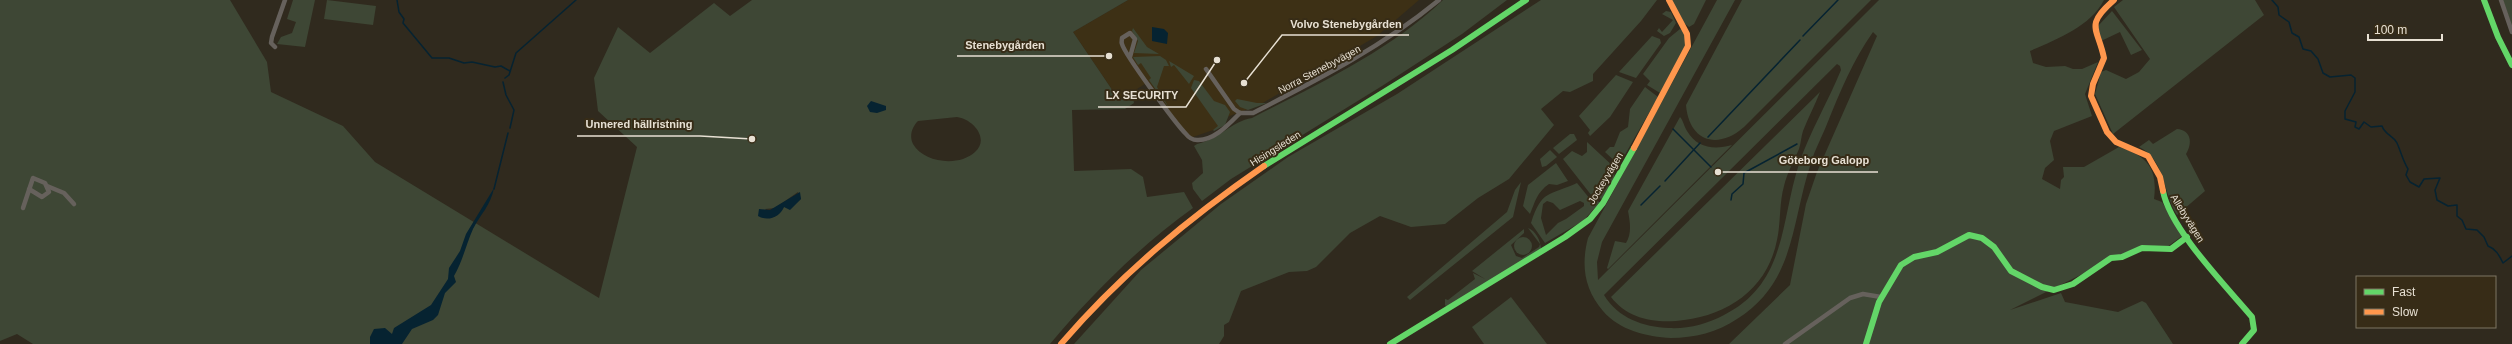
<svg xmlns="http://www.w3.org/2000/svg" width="2512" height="344" font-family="Arial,sans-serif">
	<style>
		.built { fill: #3d3015 }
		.green { fill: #3e4735; fill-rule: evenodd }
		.water { fill: #062331 }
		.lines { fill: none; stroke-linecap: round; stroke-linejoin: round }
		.stream { stroke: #062331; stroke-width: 1.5 }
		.street { stroke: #66615c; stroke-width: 4.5 }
		.fast { stroke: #63d668; stroke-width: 6 }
		.slow { stroke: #ff974d; stroke-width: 6 }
		.labels { text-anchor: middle; stroke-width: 4; stroke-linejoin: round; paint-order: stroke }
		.street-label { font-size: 10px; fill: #e7e0d3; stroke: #372c17 }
		.leader { fill: none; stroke: #e7e0d3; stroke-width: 1.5 }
		.callout-dot { fill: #e7e0d3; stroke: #372c17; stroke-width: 1.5 }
		.callout-label { font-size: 11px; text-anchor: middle; font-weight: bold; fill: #e7e0d3; stroke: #372c17; stroke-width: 4; stroke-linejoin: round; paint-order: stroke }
	</style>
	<rect width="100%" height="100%" fill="#302a1e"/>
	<path class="built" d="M1128,0h291l-42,36 -116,68 -34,13 -8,11 -32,11 -42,-55 -26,16 -46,-68z"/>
	<g class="green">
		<path d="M0,0h230l37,62 4,30 72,34 32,36 224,136 38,-151 -39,-36 -4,-33 24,-51 32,26 64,-50 16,13 22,-16h376l-55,32 46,68 13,-8 2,11 -9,6 -53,1 2,61 57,-2 12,8 4,20 37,-5 9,16c-53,38 -101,86 -143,136h-1017l-16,-10 -17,7zM957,117c16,2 33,22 18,35 -16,15 -51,11 -62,-8 -4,-8 -1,-17 5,-23zM798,192l3,7 -9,7 -8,1 -10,10 -9,-8 10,-1z"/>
		<path d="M293,0h22l-10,47 -28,-3 4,-7 11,-4 4,-11 -9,-3z"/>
		<path d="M327,0l49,6 -3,19 -49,-6z"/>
		<path d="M1443,0h64l-45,34 -80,52 -151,93 -29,22 -9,-12 -1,-6 11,-10 -1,-13 -8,-14 3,-2c21,-4 35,-23 55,-26 66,-34 136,-66 191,-118z"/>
		<path d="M1541,0h116l-16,21 -48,53v7l-23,11 -7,-1 -22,18 13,16 -45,54 -31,19 -33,26 -34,3 -31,-11 -30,17 -34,34 -9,4 -18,1 -48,19 -12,31 -5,3v11l-5,8h-145l67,-74 80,-66 67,-47 109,-63z"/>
		<path d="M1671,0h35l-12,24 -5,3 -5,-4z"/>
		<path d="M1717,0h18l-133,242 -5,20 1,18 281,-280h225c-14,27 -47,39 -74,51l3,12 13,4 19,-1 8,3h9l16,-7 -13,32 7,22 -38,15 -4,10 4,19 -9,8 -3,11 18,10 1,-9 3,-3 -1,-10h21l35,-20c28,9 39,21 35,52l8,3 20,34 -15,11 -26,-2 -10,5 -121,60 51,-17 4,9 53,10 24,-11 4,2 27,41h-444l61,-59 16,-81 11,-32 60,-136 -4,-4c-20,28 -33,60 -46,92 -5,13 -12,25 -16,39 -20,59 -15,119 -74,156 -19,13 -43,19 -66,19 -24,-1 -52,-8 -68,-27 -19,-22 -22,-46 -15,-73zM1837,64l3,2 1,4c-13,32 -31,61 -42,94 -19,58 -12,119 -75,151 -17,9 -36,14 -55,13 -26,-1 -51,-10 -65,-33z"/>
		<path d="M1742,0h129l-127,127c-26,23 -55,15 -58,-22z"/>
		<path d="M2123,0h132l9,15 -151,119 -18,-40 6,-22 5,-2 20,9 13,-7 11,-13 -36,-52z"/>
		<path d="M2503,0h9v26z"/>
		<path d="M1666,11l5,1 5,11 -6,10 -6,3 -7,-5 2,-3 3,4 11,-12 -11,-6z"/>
		<path d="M2112,11l30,39 -11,5 -11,-23 -19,9 -3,-15z"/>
		<path d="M1133,28l14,19 12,7 -25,-1 4,-12 -6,-10z"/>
		<path d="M1680,29l4,2 3,11 -27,51 -13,-8 3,-4 -7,-7 26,-36z"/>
		<path d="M1652,36l8,3 1,4 -25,35 -17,-6z"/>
		<path d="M1160,56l6,4 3,6h-5l-7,21 12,21 -20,-28 2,-2 -10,-15 -3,2 -5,-8z"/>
		<path d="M1169,61l25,15 -5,8 -15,-19 -3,2z"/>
		<path d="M1616,75l17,7 -23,35 -20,19 -2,-3 2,-3 -11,-14z"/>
		<path d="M1194,80l5,1 15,20 11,4 5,7 -5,13 -11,6 -1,-1 5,-4 -27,-38z"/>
		<path d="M1645,87l13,10 -39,68 -14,-13 5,-5h4l6,-15 8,-5 2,-18z"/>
		<path d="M1820,92c-5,13 -12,26 -17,39 -2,6 -2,12 -4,18 -5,12 -12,24 -15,37 -5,18 -3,36 -7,54 -10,51 -52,77 -101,81 -25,2 -50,-4 -65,-24z"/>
		<path d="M1237,99l20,4h10l-19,7 -8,-3 -5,-6z"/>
		<path d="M1680,117c3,3 4,9 7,14 10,17 27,19 45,14l-124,124 -1,-1 8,-27 11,2c6,-10 4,-21 2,-32z"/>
		<path d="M2177,129c14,1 16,14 9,25l19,37 -28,24c-14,-22 -12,-56 -38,-68l10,-7 4,4z"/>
		<path d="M1570,134h4l3,6 -18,14 -6,-6z"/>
		<path d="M1587,142l28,26 -1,11 -12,20 -10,-3 -29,-37 9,-8 10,5 5,-4z"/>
		<path d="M1550,150l7,7 -11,9 -4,1 -2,-8z"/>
		<path d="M1556,163l12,18 -11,4 -8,-1c-12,8 -14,18 -19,30l-7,-8 5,-21z"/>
		<path d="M1521,182l-8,35 -103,83 -3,-3 100,-85 8,-22z"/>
		<path d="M1577,183l13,16 10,3 -17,19 -38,22 -14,-20c11,-34 18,-27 46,-40zM1547,201l6,2 7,7 20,-9 4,2v3l-18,13 -8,4 -12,12 -5,-17 2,-14z"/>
		<path d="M1528,228c7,2 13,13 13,21l-94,58 -2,-2v-6l3,1 27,-21 -2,-6 12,6 -13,-8 52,-42v4l-13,12 5,11 6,2 17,-11 1,-3z"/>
		<circle cx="1523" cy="246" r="9"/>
		<path d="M1511,297l36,47h-63l-12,-17z"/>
	</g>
	<g class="water">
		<path d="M1152,27l12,2 4,4 -1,11 -15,-3z"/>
		<path d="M871,101l15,5v4l-9,3 -7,-1 -3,-6z"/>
		<path d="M494,188c-3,17 -14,27 -21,41 -7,16 -10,31 -19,47l2,6 -11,11 -7,22 -5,5 -21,9 -10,15h-32v-7l4,-8 11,-1 7,6 2,-6 37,-23 17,-26 1,-11 11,-17 6,-17z"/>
		<path d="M800,192l1,7 -11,11 -6,-3c-4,10 -16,15 -26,9l1,-7 11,1z"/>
	</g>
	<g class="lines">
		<g class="stream">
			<path d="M397,0l2,12 5,7 -1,4 29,35h17l15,5 8,-1 23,5 6,-1 9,5"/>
			<path d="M2272,0l6,7 1,8 10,7 3,11 7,4 4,12 8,2 7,8 5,14 7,4 21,-2 4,3v14l-10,19v8l11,3 -1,5 4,2 5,-7 7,5 11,-1c3,9 11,9 15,17 4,9 6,18 11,26l-2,6 4,7 9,5 5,-8 16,-1 -5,12 2,10 11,6 9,-1v11l5,4 4,9 11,1 7,7 4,9c8,3 11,9 15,17l9,-7"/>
			<path d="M1803,36l35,-36"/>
			<path d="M505,78l4,-3 7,-22 60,-53"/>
			<path d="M503,82l3,13 8,15 -4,18"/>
			<path d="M1673,129l38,38"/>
			<path d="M1708,137l92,-97"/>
			<path d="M1665,181l35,-38"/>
			<path d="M494,189l14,-56"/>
			<path d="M1731,200l1,-6 11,-10 1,-11 53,-29"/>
			<path d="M1641,205l19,-19"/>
		</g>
		<g class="street">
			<path d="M2501,0l11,32"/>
			<path d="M275,47l-4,-4 1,-6 13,-37"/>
			<path d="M1130,57l5,-18 -5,-6 -8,5c0,2 -1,4 0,6 3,11 54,80 64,90 3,4 6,6 11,6 17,1 32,-16 43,-27"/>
			<path d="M1206,69l28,40 6,4h13c66,-34 129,-66 186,-113"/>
			<path d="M47,186l17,7 10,11"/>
			<path d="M23,208l10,-30 12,5 4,9 -7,5 -13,-8"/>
			<path d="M1785,344l65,-46 13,-4 18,3"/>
		</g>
		<g class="fast">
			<path d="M2484,0l14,37 14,28"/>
			<path d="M1264,166l188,-116 74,-50"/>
			<path d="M2163,191c7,38 63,95 89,126l2,13 -12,14"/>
			<path d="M1390,344l175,-107 25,-18 13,-16 31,-55"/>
			<path d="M1866,344l13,-42 22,-37 13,-8 23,-5 32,-17 13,3 12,9 17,24 31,16 12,3 19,-6 38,-26 11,-1 20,-9 29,1 16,-12"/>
		</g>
		<g class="slow">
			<path d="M2114,0c-30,26 -16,28 -10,58l-11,26 -2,12 16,36 9,10 32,14 12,21 3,14"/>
			<path d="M1634,148l54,-102 -1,-12 -18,-34"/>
			<path d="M1061,344c60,-70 128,-126 203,-178"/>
		</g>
	</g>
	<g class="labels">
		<g class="street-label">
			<text transform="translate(1319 69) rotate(-28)" y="4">Norra Stenebyvägen</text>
			<text transform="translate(1275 148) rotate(-32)" y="4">Hisingsleden</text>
			<text transform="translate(1605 178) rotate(-59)" y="4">Jockeyvägen</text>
			<text transform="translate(2188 218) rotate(58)" y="4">Allebyvägen</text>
		</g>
	</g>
	<path class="leader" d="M1244 83L1282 35H1409M1109 56L1052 56H957M1217 60L1186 107H1098M752 139L700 136H577M1718 172L1771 172H1878"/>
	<g class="callout-dot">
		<circle cx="1244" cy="83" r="4"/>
		<circle cx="1109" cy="56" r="4"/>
		<circle cx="1217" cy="60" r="4"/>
		<circle cx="752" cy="139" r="4"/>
		<circle cx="1718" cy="172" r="4"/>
	</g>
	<g class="callout-label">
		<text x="1346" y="28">Volvo Stenebygården</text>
		<text x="1005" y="49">Stenebygården</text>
		<text x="1142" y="99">LX SECURITY</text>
		<text x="639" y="128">Unnered hällristning</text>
		<text x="1824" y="164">Göteborg Galopp</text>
	</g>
	<rect x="2356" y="276" width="140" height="52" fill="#372c17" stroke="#7d7462"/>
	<rect x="2364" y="289" width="20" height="6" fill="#63d668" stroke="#7d7462"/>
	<text x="2392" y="296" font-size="12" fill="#e7e0d3">Fast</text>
	<rect x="2364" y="309" width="20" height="6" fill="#ff974d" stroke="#7d7462"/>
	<text x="2392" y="316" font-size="12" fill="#e7e0d3">Slow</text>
	<path d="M2368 34v6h74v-6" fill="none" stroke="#e7e0d3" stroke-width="2"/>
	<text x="2374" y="34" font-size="12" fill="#e7e0d3" stroke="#372c17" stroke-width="3" paint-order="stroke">100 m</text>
</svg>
